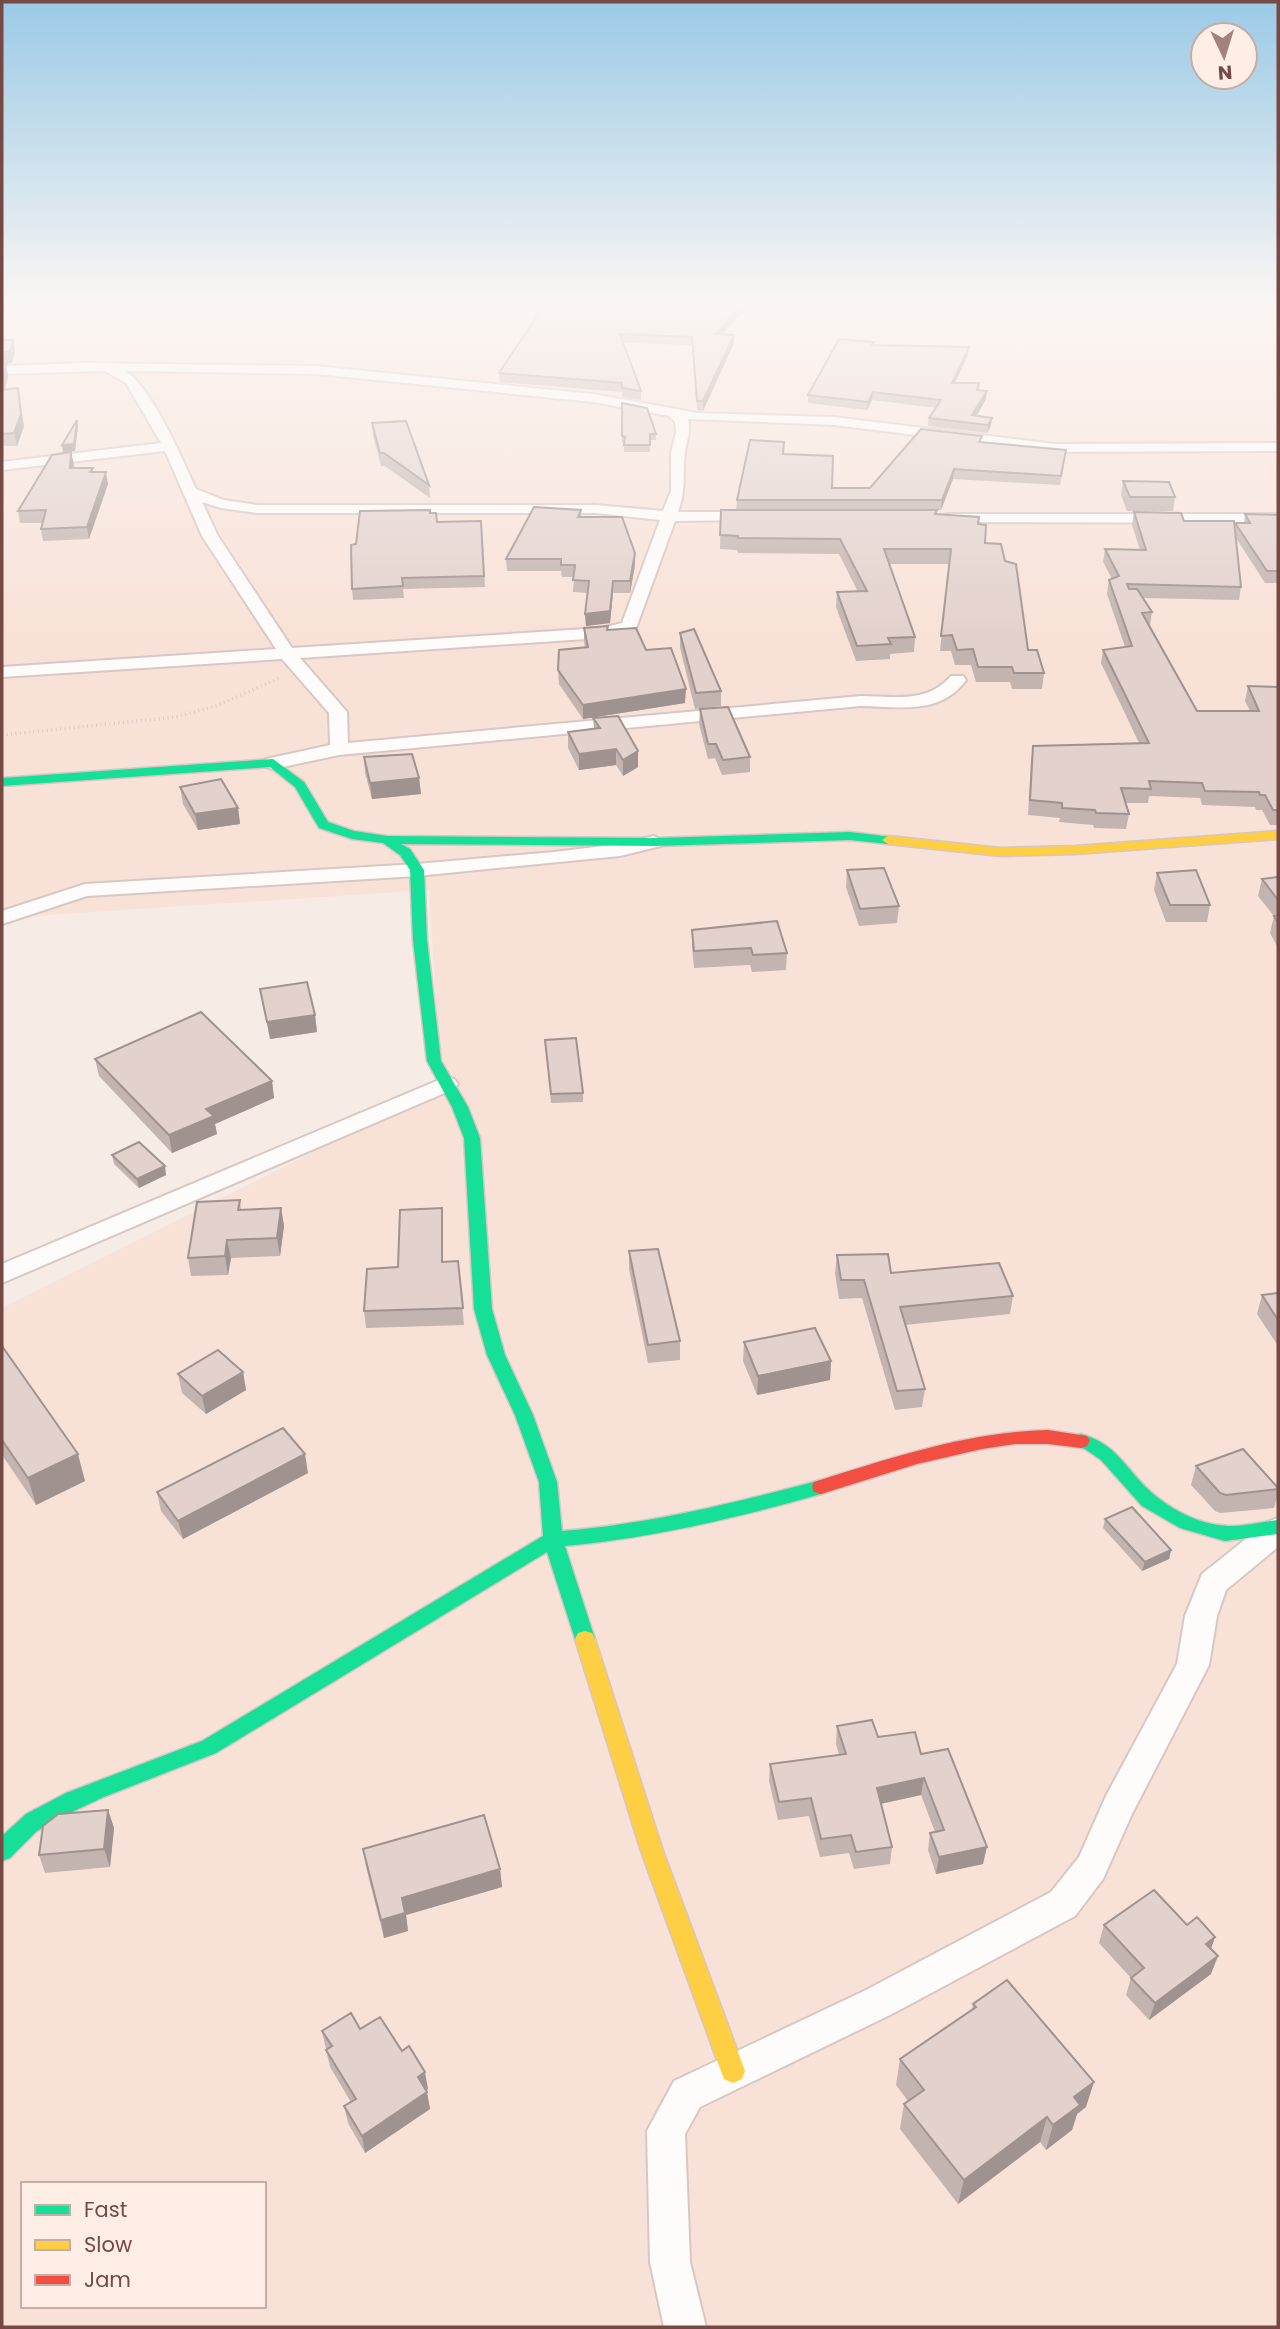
<svg xmlns="http://www.w3.org/2000/svg" width="1280" height="2329" font-family="Poppins,sans-serif">
	<style>
		.residential { fill: #f8e2d8; fill-rule: evenodd }
		.lines { fill: none; stroke-linecap: round; stroke-linejoin: round }
		.street-casing { stroke: #d8c7c3; stroke-width: 4 }
		.fast-casing { stroke: #d7c6c1; stroke-width: 3 }
		.slow-casing { stroke: #d7c6c1; stroke-width: 3 }
		.jam-casing { stroke: #d7c6c1; stroke-width: 3 }
		.path { stroke: #d8cac8; stroke-width: 3.5; stroke-dasharray: 1 3.5; stroke-linecap: butt }
		.street { fill: #fefcfb; fill-rule: evenodd }
		.fast { fill: #16e098; fill-rule: evenodd }
		.slow { fill: #ffcf43; fill-rule: evenodd }
		.jam { fill: #f24e42; fill-rule: evenodd }
		.wall { fill: #c3b4af }
		.shaded-wall { fill: #9f928f }
		.building { fill: #e3d1cc; stroke: #9f928f; stroke-width: 2 }
	</style>
	<rect width="100%" height="100%" fill="#f6ebe5"/>
	<path class="residential" d="M2,307h781l44,4 451,3v2013h-1276v-1019l439,-220 -12,-198 -427,28zM23,2184h241v122h-241z"/>
	<g class="lines">
		<defs>
			<g id="street">
				<path d="M85,363l231,3 277,28 105,19 136,4 221,27 223,-1v8l-223,1 -221,-27 -146,-6c3,12 -1,21 -3,33 -3,23 2,35 -7,60h75l5,2v6l-83,1 -40,110 -34,7 -301,20 47,54 1,31 513,-47c33,0 66,8 90,-20h12l3,4c-25,35 -67,27 -105,26l-522,49 -66,14 -7,-2 -2,-4 2,-4 64,-14 -1,-32 -47,-54 -280,18v-10l274,-18 -74,-113 -37,-85 -163,19v-8l159,-19 -35,-60 -21,-12 -103,3v-8zM125,371l191,3 277,28 76,14 6,6 1,10 -5,21v38l-8,20 -68,-6h-338l-33,-5 -28,-11c-13,-29 -45,-103 -71,-118zM202,502l19,6 36,5h338l65,7 -38,103 -21,5 -309,20 -74,-112z"/>
				<path d="M946,514h332v9l-337,-1v-6z"/>
				<path d="M654,836l10,6 -3,4 -41,10 -203,20 -330,20 -85,28v-13l83,-27 332,-20 137,-12 66,-8z"/>
				<path d="M446,1077l8,2 4,5 -4,5 -452,194v-19z"/>
				<path d="M1278,1518v29l-52,43 -9,26 -8,49 -77,149 -29,65 -28,37 -183,98 -192,93 -15,27 5,128 16,65h-42l-14,-65 -3,-131 27,-50 192,-91 185,-98 28,-35 27,-61 71,-132 8,-48 17,-42 65,-52z"/>
			</g>
			<g id="fast">
				<path d="M273,759l31,23 24,40 26,9 33,5 268,2 195,-6 42,5v6l-4,1 -38,-4 -195,6 -254,-2 9,5 14,21 3,70 14,121 27,46 12,31 12,171 13,46 28,60 24,67 5,49c88,-7 173,-28 259,-51l7,2 2,5 -2,5 -7,2c-84,24 -169,44 -256,52l30,93 -3,6 -7,2 -7,-2 -3,-6 -28,-87 -331,201 -112,44 -43,20 -24,14 -27,27 -8,3v-25l24,-22 40,-21 136,-52 341,-205 -4,-54 -24,-67 -28,-60 -13,-46 -10,-171 -12,-31 -25,-46 -14,-121 -3,-70 -10,-15 -17,-12 -31,-4 -33,-11 -24,-41 -25,-20 -268,19v-8z"/>
				<path d="M1081,1434c30,9 38,23 58,46 22,25 57,45 90,46 17,0 33,-4 49,-6v14l-53,7 -45,-13 -38,-22 -41,-46 -16,-11 -10,-3 -3,-5 3,-5z"/>
			</g>
			<g id="slow">
				<path d="M1278,831v8l-203,15 -74,2 -113,-12 -6,-4 6,-4 113,12 74,-2z"/>
				<path d="M585,1631l7,2 3,6 68,212 82,220 -3,8 -9,4 -9,-4 -3,-8 -80,-220 -66,-212 3,-6z"/>
			</g>
			<path id="jam" d="M1048,1430l39,6 3,5 -3,5 -6,2 -33,-4h-33l-33,5 -65,15 -96,30 -7,-2 -2,-5 2,-5c77,-24 153,-50 234,-52z"/>
		</defs>
		<use href="#street" class="street-casing"/>
		<use href="#fast" class="fast-casing"/>
		<use href="#slow" class="slow-casing"/>
		<use href="#jam" class="jam-casing"/>
		<path class="path" d="M2,735l174,-18 43,-12 60,-27"/>
		<use href="#street" class="street"/>
		<use href="#fast" class="fast"/>
		<use href="#slow" class="slow"/>
		<use href="#jam" class="jam"/>
	</g>
	<g class="wall">
		<path d="M573,307h170v4l-20,23 11,9 -31,68 -6,-1 -5,-65 -68,-2 17,48v9l-19,-3v-5l-122,-10 -1,-9z"/>
		<path d="M2,340h11l2,11 -3,12 -7,2h1l2,11 -3,14 13,-2 6,38 -7,20h-15z"/>
		<path d="M874,342l-1,3 95,10 -13,28h24v8l7,8 -10,17 15,10 -4,7 -59,-7 1,-8 7,-10 -64,-8 -5,10 -59,-7v-8z"/>
		<path d="M622,403l34,31v6h-6v12h-26v-9h-2z"/>
		<path d="M372,423l57,62 1,13 -45,-32h-4l-8,-30z"/>
		<path d="M981,442l84,17 -5,26 -107,-6 -12,31h-205l1,-10 95,-12h38z"/>
		<path d="M71,452l2,16h20v4l15,12 -19,55 -46,2 -2,-12 1,-6h-22l-2,-12z"/>
		<path d="M1123,481l52,16 -2,14h-46l-6,-16z"/>
		<path d="M581,510v7l54,36v12l-5,28h-17l-3,30 -24,3 -1,-12 3,-21 -15,-1 1,-15h-12l-1,-6h-54l-1,-12z"/>
		<path d="M721,510l215,4 42,10 7,19 20,18 23,89 16,23 -2,16h-30l-2,-7h-34l-5,-17h-16l-4,-14h-11l9,-87h-60l26,73 -1,15 -24,2v5l-34,2 -20,-54 1,-15h21l-19,-38 -101,-1 -1,-3 -17,-1z"/>
		<path d="M1134,512l50,9 51,6v-4h9l1,-9 33,1v68h-13l-29,-45 5,49 -2,13 -96,-2 9,14 -2,14 47,85h53l-5,-10 3,-15 30,1v138h-8l-8,-15h-6l-1,-3 -53,-2 -2,-7 -51,-2 -1,7h-22l3,11 -3,15 -32,-1 -1,-3 -34,-3 1,-4 -32,-3 3,-55 2,-14 106,-3 -38,-80 2,-13 22,-3 -18,-53 2,-14 3,-1 -9,-17 2,-13 35,1 -8,-25z"/>
		<path d="M430,513l7,9 44,-1 4,66 -82,2 1,9 -51,2 -1,-11 4,-45z"/>
		<path d="M584,628l24,2 38,20 39,53 -102,16 -24,-35 -1,-14 27,-23 -1,-5z"/>
		<path d="M680,633l41,58v15l-26,3 -15,-61z"/>
		<path d="M700,709l50,48v15l-28,3 -7,-17 -7,1 -9,-35z"/>
		<path d="M593,718l45,33v16l-15,9 -7,-11 -37,5 -11,-22v-16l26,-4z"/>
		<path d="M364,757l55,21 2,16 -49,5 -7,-26z"/>
		<path d="M180,787l58,21 2,16 -42,6 -15,-26z"/>
		<path d="M847,870l52,36 -2,17 -38,3 -13,-39z"/>
		<path d="M1157,873l53,32 -3,17h-41l-12,-32z"/>
		<path d="M1278,877v71l-8,-15 4,-17 -16,-20 4,-17z"/>
		<path d="M692,930l95,23 -1,17 -34,2 -2,-7 -56,3 -2,-21z"/>
		<path d="M260,989l55,26 2,17 -47,7z"/>
		<path d="M545,1040l38,53v9l-32,1z"/>
		<path d="M95,1059l177,22 2,17 -59,26 2,10 -45,19 -73,-77z"/>
		<path d="M112,1155l54,20 -27,13 -25,-24z"/>
		<path d="M240,1200l1,10 40,-2 3,18 -4,30 -49,2 -3,17 -37,1 -3,-18z"/>
		<path d="M442,1208l1,17v36h15l6,64 -98,3 -2,-17z"/>
		<path d="M629,1251l51,90v19l-32,3 -19,-94z"/>
		<path d="M837,1255l54,18 122,23 -3,18 -105,11 20,64 -3,18 -27,3 -33,-112 -23,1 -4,-26z"/>
		<path d="M1278,1293v53l-21,-32 5,-19z"/>
		<path d="M744,1342l87,19 -1,19 -73,15 -14,-34z"/>
		<path d="M2,1346l83,135 -49,24 -34,-50z"/>
		<path d="M243,1372l3,18 -40,24 -24,-21 -4,-19z"/>
		<path d="M1196,1466l82,22v6l-4,14 -54,5 -5,-2 -24,-26z"/>
		<path d="M308,1473l-125,66 -22,-28 -4,-19z"/>
		<path d="M1105,1519l66,31 -2,9 -27,12 -39,-43z"/>
		<path d="M837,1726l41,11 43,17 62,110 -47,10 -8,-24 2,-17 5,-1 -14,-37 -40,9 11,43 -2,17 -36,5 -5,-16 -29,4 -11,-41 -31,4 -9,-39 1,-17 69,-9 -3,-11z"/>
		<path d="M108,1810l6,18 -4,39 -65,6 -6,-18z"/>
		<path d="M363,1849l137,20 2,18 -96,28 2,16 -24,7 -18,-71z"/>
		<path d="M1104,1925h83l28,12 -4,12v25l-62,46 -23,-25 5,-17 -32,-35z"/>
		<path d="M973,2004l113,103 -9,7 -5,16 -26,20 -6,-8 -82,62 -58,-75 4,-25 4,-3 -12,-16 4,-26 72,-50z"/>
		<path d="M360,2029l42,22 26,38 -2,1 4,19 -65,44 -17,-30 -4,-17 7,-4 -21,-35 -8,-36z"/>
	</g>
	<g class="shaded-wall">
		<path d="M739,307h4v4l-27,31v-8z"/>
		<path d="M734,335v8l-31,68v-10z"/>
		<path d="M13,340l2,11 -3,12 -10,2v-12z"/>
		<path d="M969,347l-1,8 -17,36 1,-8z"/>
		<path d="M6,365l2,11 -6,26v-21z"/>
		<path d="M18,388l6,38 -7,20 -3,-13z"/>
		<path d="M987,391l-1,8 -14,25v-9z"/>
		<path d="M873,392l-1,8 -5,10 1,-8z"/>
		<path d="M992,418l-1,8 -4,7 1,-8z"/>
		<path d="M77,420l1,7 -3,24 -12,1 -1,-7z"/>
		<path d="M71,452l3,12 -2,16 -2,-12z"/>
		<path d="M954,469l-1,10 -12,31 1,-10z"/>
		<path d="M106,472l2,12 -19,55 -2,-12z"/>
		<path d="M635,553v12l-5,28v-12z"/>
		<path d="M613,581v12l-3,30 -24,3 -1,-12z"/>
		<path d="M686,689l-1,14 -102,16v-14z"/>
		<path d="M616,749v16l-37,5v-16z"/>
		<path d="M638,751v16l-15,9v-16z"/>
		<path d="M419,778l2,16 -49,5 -2,-16z"/>
		<path d="M238,808l2,16 -42,6 -3,-16z"/>
		<path d="M315,1015l2,17 -47,7 -3,-17z"/>
		<path d="M272,1081l2,17 -59,26 2,10 -45,19 -3,-18 37,-26z"/>
		<path d="M165,1166l1,9 -27,13 -2,-9z"/>
		<path d="M281,1208l3,18 -4,30 -3,-18z"/>
		<path d="M442,1208l1,17v53l-1,-16z"/>
		<path d="M227,1240l4,18 -3,17 -3,-19z"/>
		<path d="M831,1361l-1,19 -73,15 1,-19z"/>
		<path d="M243,1372l3,18 -40,24 -4,-18z"/>
		<path d="M78,1454l7,27 -49,24 -8,-27z"/>
		<path d="M305,1454l3,19 -125,66 -5,-18z"/>
		<path d="M1171,1550l-2,9 -27,12 3,-9z"/>
		<path d="M924,1778l-3,17 -46,10 2,-17z"/>
		<path d="M108,1810l6,18 -4,39 -6,-18z"/>
		<path d="M987,1847l-4,17 -47,10 3,-17z"/>
		<path d="M500,1869l2,18 -96,28 2,16 -24,7 -3,-18 21,-22z"/>
		<path d="M1215,1937l-6,17 -3,-10z"/>
		<path d="M1218,1956l-7,18 -62,46 6,-17z"/>
		<path d="M425,2072l3,17 -8,5 -2,-17z"/>
		<path d="M1094,2082l-8,25 -9,7 -5,16 -26,20 7,-25 21,-28z"/>
		<path d="M427,2092l3,17 -65,44 -3,-17z"/>
		<path d="M1047,2117l-7,25 -82,62 6,-24z"/>
	</g>
	<g class="building">
		<path d="M543,307l29,2 1,-2h166l-23,27 18,1 -31,66h-6l-5,-64 -72,-3 21,57 -19,-3v-5l-123,-10z"/>
		<path d="M839,339l35,3 -2,3 97,2 -17,36h27l-2,7 10,1 -15,24 20,3 -4,7 -59,-7 12,-18 -68,-8 -5,10 -60,-7z"/>
		<path d="M2,340h11l-3,11 -8,2z"/>
		<path d="M2,364l4,1 -4,16z"/>
		<path d="M18,388l3,26 -7,19 -12,1v-44z"/>
		<path d="M622,403l25,5 9,26h-6v11h-26l1,-8 -3,-1z"/>
		<path d="M77,420l-3,24 -12,1z"/>
		<path d="M406,421l23,64 -45,-32h-4l-8,-30z"/>
		<path d="M921,429l61,7 -3,6 87,8 -5,26 -107,-7 -12,31h-205l13,-60 34,2 -1,12 50,2 -1,32h38z"/>
		<path d="M71,452l-1,16h23l-3,4h16l-19,55 -46,2 5,-19 -28,1 34,-56z"/>
		<path d="M1123,481l46,1 6,15h-45z"/>
		<path d="M534,507l47,3 -3,7h44l13,36 -5,28h-17l-3,30 -25,3 4,-33 -16,-1 2,-15h-14v-6h-55z"/>
		<path d="M430,510v3h6l1,9 44,-1 3,55 -82,2 1,8 -51,3 -1,-44 5,-1 4,-33z"/>
		<path d="M721,510h216l-2,4 44,3 -1,7 8,1 -1,18 16,1 4,17 11,3 12,86h9l7,23h-30l-2,-6h-34l-5,-18 -16,1 -5,-15 -11,1 10,-87h-67l31,88 -27,1 3,6 -34,2 -20,-54 30,-1 -27,-52 -102,-1v-2l-18,-1z"/>
		<path d="M1134,512l47,1 3,8h50l7,66 -114,-3 2,5h8l15,23 -10,1 55,98h62l-11,-25 30,1v123h-5l-8,-15h-5l-1,-3 -54,-1 -3,-8 -53,-2 2,8 -30,-1 8,26 -33,-1 -1,-3 -33,-2v-5l-32,-3 3,-54 116,-3 -46,-93 29,-4 -23,-66 10,-4 -14,-27 41,1z"/>
		<path d="M1245,514l33,1v56h-11l-32,-48h15z"/>
		<path d="M608,626l-1,4 29,-2 10,22 25,-2 15,41 -103,16 -25,-35 1,-20 29,-3 -4,-19z"/>
		<path d="M694,629l27,62 -25,2 -16,-60z"/>
		<path d="M728,707l22,50 -27,3 -7,-16h-8l-8,-35z"/>
		<path d="M618,716l20,35 -15,9 -7,-11 -37,5 -11,-22 32,-4 -7,-10z"/>
		<path d="M412,754l7,24 -49,5 -6,-26z"/>
		<path d="M221,779l17,29 -43,6 -15,-27z"/>
		<path d="M884,868l15,38 -39,3 -13,-39z"/>
		<path d="M1196,870l14,35h-40l-13,-32z"/>
		<path d="M1278,877v23l-16,-21z"/>
		<path d="M1274,916h4v7z"/>
		<path d="M777,921l10,32 -34,2 -2,-7 -57,3 -2,-21z"/>
		<path d="M307,982l8,33 -48,7 -7,-33z"/>
		<path d="M201,1012l71,69 -66,28 8,7 -45,19 -74,-76z"/>
		<path d="M576,1038l7,55 -32,1 -6,-54z"/>
		<path d="M139,1142l26,24 -28,13 -25,-24z"/>
		<path d="M240,1200l-2,10 43,-2 -4,30 -50,2 -2,16 -37,2 9,-56z"/>
		<path d="M442,1208v54l16,-1 5,47 -99,3 3,-42 31,-2 2,-57z"/>
		<path d="M658,1249l22,92 -32,4 -19,-94z"/>
		<path d="M888,1254l3,19 108,-10 14,33 -113,11 25,82 -28,2 -33,-111h-23l-4,-25z"/>
		<path d="M1278,1293v27l-16,-25z"/>
		<path d="M815,1328l16,33 -73,15 -14,-34z"/>
		<path d="M2,1346l76,108 -50,24 -26,-38z"/>
		<path d="M218,1350l25,22 -41,24 -24,-22z"/>
		<path d="M283,1428l22,26 -127,67 -21,-29z"/>
		<path d="M1243,1449l35,39v1l-52,6 -6,-2 -24,-27z"/>
		<path d="M1132,1507l39,43 -26,12 -40,-43z"/>
		<path d="M872,1720l6,17 37,-5 6,22 27,-5 39,98 -48,10 -9,-24 14,-3 -20,-52 -47,10 15,59 -36,5 -5,-17 -30,4 -10,-41 -32,4 -9,-38 76,-10 -9,-28z"/>
		<path d="M108,1810l-4,39 -65,6 4,-29 15,-12z"/>
		<path d="M484,1815l16,54 -98,29 3,15 -24,7 -18,-71z"/>
		<path d="M1154,1890l33,35 10,-8 18,20 -9,7 12,12 -63,47 -24,-25 13,-10 -40,-43z"/>
		<path d="M1007,1980l87,102 -20,15 6,8 -27,20 -6,-8 -83,63 -60,-76 20,-14 -24,-31 76,-52 -3,-3z"/>
		<path d="M351,2013l9,16 20,-12 22,34 7,-5 16,26 -7,5 9,15 -65,44 -18,-30 12,-7 -30,-49 6,-4 -10,-15z"/>
	</g>
	<linearGradient id="sky" x2="0" y2="1"><stop stop-color="#9acae6"/><stop offset="0.48" stop-color="#fbf6f3"/><stop offset="1" stop-color="#fbf6f3" stop-opacity="0"/></linearGradient>
	<rect width="1280" height="633" fill="url(#sky)"/>
	<rect width="1280" height="2329" fill="none" stroke="#764944" stroke-width="7"/>
	<rect x="21" y="2182" width="245" height="126" fill="#ffeee5" stroke="#c8aca5" stroke-width="2"/>
	<rect x="35" y="2205" width="35" height="10" fill="#16e098" stroke="#c8aca5" stroke-width="2"/>
	<text x="84" y="2217" font-size="21" fill="#764944">Fast</text>
	<rect x="35" y="2240" width="35" height="10" fill="#ffcf43" stroke="#c8aca5" stroke-width="2"/>
	<text x="84" y="2252" font-size="21" fill="#764944">Slow</text>
	<rect x="35" y="2275" width="35" height="10" fill="#f24e42" stroke="#c8aca5" stroke-width="2"/>
	<text x="84" y="2287" font-size="21" fill="#764944">Jam</text>
	<g transform="translate(1224 56) rotate(176)"><circle r="33" fill="#ffeee5" stroke="#c8aca5" stroke-width="2"/>
	<path d="M0-5L12 26L0 18L-12 26Z" fill="#a3827c"/>
	<text y="-10" font-size="19" font-weight="bold" text-anchor="middle" fill="#764944">N</text>
	</g>
</svg>
